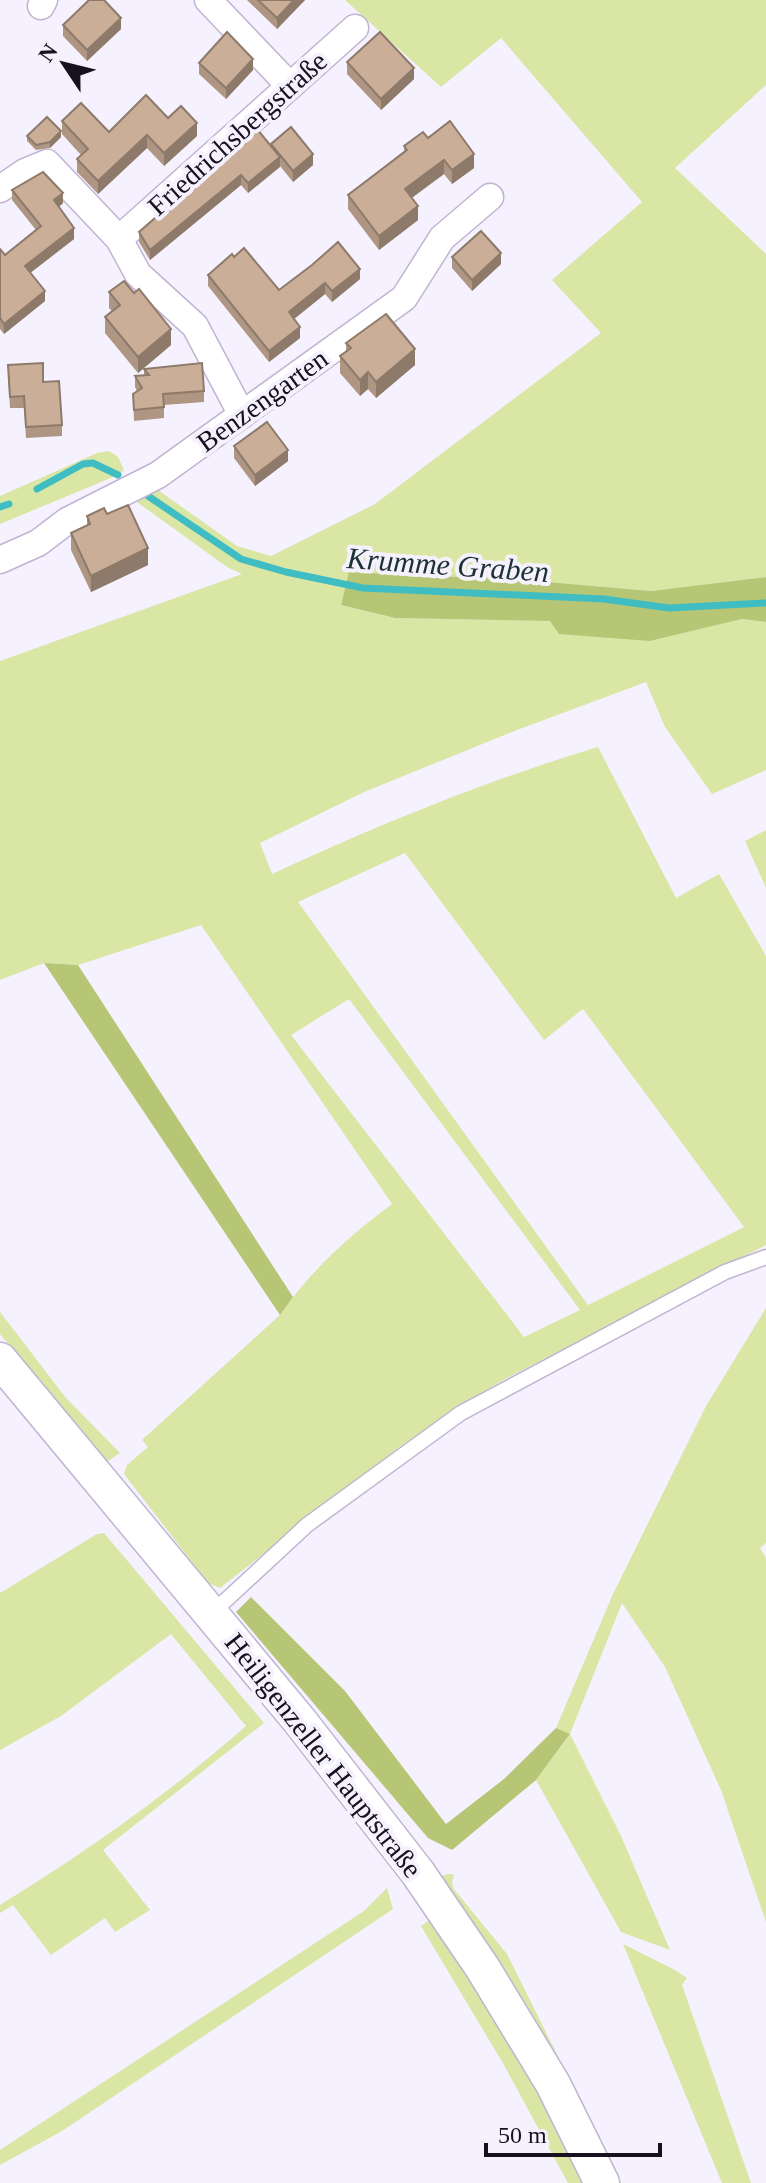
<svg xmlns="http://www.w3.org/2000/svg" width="766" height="2183" font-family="'Times New Roman',serif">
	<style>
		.green { fill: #d9e6a4; fill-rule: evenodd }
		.forest { fill: #b7c674 }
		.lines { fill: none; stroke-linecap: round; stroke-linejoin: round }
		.stream { stroke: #3fbdc2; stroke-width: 7 }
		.service-casing { stroke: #c1b4d2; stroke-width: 17 }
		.minor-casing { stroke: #c1b4d2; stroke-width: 29 }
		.tertiary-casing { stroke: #c1b4d2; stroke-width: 37 }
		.service { stroke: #fff; stroke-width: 14 }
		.minor { stroke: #fff; stroke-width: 26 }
		.tertiary { stroke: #fff; stroke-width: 34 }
		.wall { fill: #ae9683 }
		.shaded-wall { fill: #8d7a6a }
		.building { fill: #caae98; stroke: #8d7a6a; stroke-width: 2 }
		.labels { text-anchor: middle; stroke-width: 8; stroke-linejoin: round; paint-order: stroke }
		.street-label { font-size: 28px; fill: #16111c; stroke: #f6f1fe }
		.water-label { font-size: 30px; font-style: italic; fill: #1c3232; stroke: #f6f1fe }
	</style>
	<rect width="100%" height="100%" fill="#f6f1fe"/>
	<g class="green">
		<path d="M345,0h421v85l-91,83 91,86v323l-115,14 -126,-11 -175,-8 -9,33 54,13 155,3 100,20 92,-22 24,3v148l-54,24 -47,-67 -19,-45 -129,48 -153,62 -104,51 12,31c106,-49 213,-93 326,-127l78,151 43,-24 47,82v289l-263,135 -45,27 -57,39 -181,142 -12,-5 -84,-109 3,-9 21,-18 -6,-7 138,-125c31,-45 69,-79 112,-111l-191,-279 -123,40 -34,-2 -44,17v-319l242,-87 -15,-7 -90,-65 21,-12 79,56 34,10 104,-52 226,-171 -49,-53 90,-78 -141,-164 -60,49zM405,853l139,187 39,-31 161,218 -156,78 -290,-403zM349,999l231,311 -56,27 -233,-302z"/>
		<path d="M109,451l9,6 6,13 -6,5 -118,49v-28l97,-43z"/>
		<path d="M766,830v58l-21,-47z"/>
		<path d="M766,1308v235l-6,5 6,10v364l-45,-132 -56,-123 -43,-64 -52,131 51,102 49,114 -49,-18 -85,-152 34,-45 -14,-7 57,-134 93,-188z"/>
		<path d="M0,1312l66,86 54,55 -15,10 -105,-129z"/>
		<path d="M104,1533l160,190 -161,127 47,60 -35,22 -10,-14 -54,37 -38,-50 -13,8v-8c89,-55 167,-110 246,-179l-75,-92 -110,82 -61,34v-157l97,-59z"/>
		<path d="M450,1874l4,1 -2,6 1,7 54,66 114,229h-8l-171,-303 1,-5z"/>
		<path d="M387,1888l6,21 -331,222 -62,34v-15l364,-239z"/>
		<path d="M436,1915l76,122 76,146h-20l-64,-118 -83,-139z"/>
		<path d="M623,1944l52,26 12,8 -5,7 69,198h-29z"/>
	</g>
	<g class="forest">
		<path d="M349,572l176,8 126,11 115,-14v45l-24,-3 -92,22 -91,-7 -9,-13 -155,-3 -54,-13z"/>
		<path d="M44,963l34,2 215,332 -13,18z"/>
		<path d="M251,1597l94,94 101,133 58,-45 52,-51 14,6 -34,46 -84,70 -24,-12 -192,-226z"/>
	</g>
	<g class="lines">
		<g class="stream">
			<path d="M37,489l46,-25 10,-1 25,12"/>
			<path d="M148,496l93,63 45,13 77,16 241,11 65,9 97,-5"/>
			<path d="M0,507l9,-3"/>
		</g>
		<defs>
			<path id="service" d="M212,1613l95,-88 154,-112 264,-141 41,-15"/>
			<g id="minor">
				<path d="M208,0l82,86"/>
				<path d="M41,6l3,-6"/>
				<path d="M0,189l25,-17 22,-9 72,76 19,35 57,52 47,89"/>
				<path d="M119,239l236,-211"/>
				<path d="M0,560l38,-17 29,-22 91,-46 246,-177 38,-60 48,-41"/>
			</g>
			<path id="tertiary" d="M0,1360l299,360 119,153 64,94 71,117 49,99"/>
		</defs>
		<use href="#service" class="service-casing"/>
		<use href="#minor" class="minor-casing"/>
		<use href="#tertiary" class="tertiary-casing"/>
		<use href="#service" class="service"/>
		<use href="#minor" class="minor"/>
		<use href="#tertiary" class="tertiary"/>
	</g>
	<g class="wall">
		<path d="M247,0h58l-28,29z"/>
		<path d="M63,25l58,4 -34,32 -24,-25z"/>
		<path d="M347,62l67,17 -33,31 -34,-36z"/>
		<path d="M199,63l54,7 -27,29 -27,-25z"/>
		<path d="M168,118l29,18 -33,30 -17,-18 -49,46 -21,-22v-13l4,-4 -19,-21v-13l47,11z"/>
		<path d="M27,136l34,1 -11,11 -14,2 -9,-9z"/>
		<path d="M428,138l46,30 -22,16 -8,-10 -33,24 7,22 -39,30 -31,-41v-14l56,-44v-5z"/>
		<path d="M271,145l42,20 -20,17 -13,-16 -32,27 -7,-8 -91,75 -11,-18v-10z"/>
		<path d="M12,190l51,13 -4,4 15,32 -44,34 15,28 -41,33 -4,-5v-80l5,6 31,-25 -24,-30z"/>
		<path d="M452,257l49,7 -29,27 -20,-23z"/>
		<path d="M208,275l71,15 81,-11 -28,23 -7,-8 -31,25 6,19 -31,24 -61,-76z"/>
		<path d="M109,292l62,53 -33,28 -33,-40v-16l7,-6 -3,-3z"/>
		<path d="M346,343l69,22 -39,33 -8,-9 -8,7 -20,-23v-17l6,-5z"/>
		<path d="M144,369l60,22v11l-40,3v13l-30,3 -1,-27 4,-3 -2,-4v-11l9,-1z"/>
		<path d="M8,376l35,6 19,43v11l-36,2 -2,-30h-14z"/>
		<path d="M234,446l54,15 -33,25 -21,-28z"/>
		<path d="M107,514l41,51 -57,27 -20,-42v-17l16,-7v-10z"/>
	</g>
	<g class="shaded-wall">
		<path d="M294,0h11l-28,29v-11z"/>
		<path d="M121,18v11l-34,32v-11z"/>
		<path d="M253,59v11l-27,29v-11z"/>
		<path d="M414,68v11l-33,31v-11z"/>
		<path d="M197,123v13l-33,30v-13z"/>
		<path d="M61,131v6l-11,11v-6z"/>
		<path d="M147,135v13l-49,46v-13z"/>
		<path d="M313,154v11l-20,17v-11z"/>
		<path d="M474,154v14l-22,16v-14z"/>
		<path d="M280,157v10l-32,26v-10z"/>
		<path d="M444,160v14l-39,29v-14z"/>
		<path d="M241,175v10l-91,75v-10z"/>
		<path d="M63,193v10l-9,8v-11z"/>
		<path d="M418,206v14l-39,30v-14z"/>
		<path d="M74,228v11l-49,38v-11z"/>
		<path d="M501,253v11l-29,27v-11z"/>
		<path d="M360,269v10l-28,23v-11z"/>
		<path d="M325,283v11l-36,29v-11z"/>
		<path d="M45,291v10l-41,33v-10z"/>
		<path d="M300,327v11l-31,24v-11z"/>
		<path d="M171,329v16l-33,28v-16z"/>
		<path d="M415,349v16l-39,33v-16z"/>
		<path d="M368,372v17l-8,7v-16z"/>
		<path d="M288,450v11l-33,25v-11z"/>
		<path d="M148,548v17l-57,27v-16z"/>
	</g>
	<g class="building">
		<path d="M89,0h15l17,18 -34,32 -24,-25z"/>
		<path d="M258,0h36l-17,18z"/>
		<path d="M227,32l26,27 -27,29 -27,-25z"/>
		<path d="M380,32l34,36 -33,31 -34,-37z"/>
		<path d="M146,95l22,23 13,-12 16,17 -33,30 -17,-18 -49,46 -21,-22 11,-10 -26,-28 19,-18 28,29z"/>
		<path d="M47,117l14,14 -11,11 -14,3 -9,-9z"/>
		<path d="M450,121l24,33 -22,16 -8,-10 -39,29 13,17 -39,30 -31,-41 59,-45 -3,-4 19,-14 5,6z"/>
		<path d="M291,127l22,27 -20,17 -22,-27z"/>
		<path d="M257,129l23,28 -32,26 -7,-8 -91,75 -11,-18z"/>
		<path d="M43,172l20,21 -9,7 20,28 -49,38 20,25 -41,33 -4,-6v-69l5,6 36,-29 -29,-36z"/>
		<path d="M481,231l20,22 -29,27 -20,-23z"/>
		<path d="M338,242l22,27 -28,22 -7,-8 -36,29 11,15 -31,24 -61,-76 24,-21 2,3 10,-9 35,42 33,-25z"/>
		<path d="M124,281l10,12 5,-4 32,40 -33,28 -33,-40 15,-12 -11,-13z"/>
		<path d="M386,314l29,35 -39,33 -8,-10 -8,8 -20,-24 11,-8 -5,-5z"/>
		<path d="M43,363v19l16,-1 3,44 -36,2 -2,-31 -14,1 -2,-32z"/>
		<path d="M202,363l2,28 -41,3 1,13 -30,3 -1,-16 9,-6 -7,-12 14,-1 -5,-6z"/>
		<path d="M267,422l21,28 -33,25 -21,-29z"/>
		<path d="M128,505l20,43 -57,28 -20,-43 19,-9 -3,-8 17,-8 3,6z"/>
	</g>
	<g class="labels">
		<g class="street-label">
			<text transform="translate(237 133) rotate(-42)" y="10">Friedrichsbergstraße</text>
			<text transform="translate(262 400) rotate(-36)" y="10">Benzengarten</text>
			<text transform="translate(324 1755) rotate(52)" y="10">Heiligenzeller Hauptstraße</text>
		</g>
		<g class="water-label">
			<text transform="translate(448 565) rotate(4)" y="10">Krumme Graben</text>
		</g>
	</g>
	<g transform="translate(64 64) rotate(305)" stroke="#f6f1fe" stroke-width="6" paint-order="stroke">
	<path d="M0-6L14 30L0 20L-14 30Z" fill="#16111c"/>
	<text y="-12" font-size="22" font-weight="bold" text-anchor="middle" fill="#16111c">N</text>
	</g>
	<path d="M486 2143v12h174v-12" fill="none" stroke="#16111c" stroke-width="4"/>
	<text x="498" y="2143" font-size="24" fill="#16111c" stroke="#f6f1fe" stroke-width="6" paint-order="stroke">50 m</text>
</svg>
